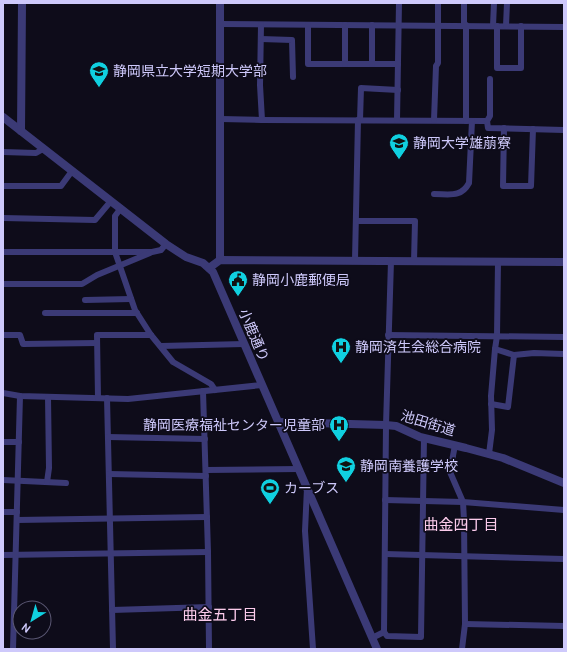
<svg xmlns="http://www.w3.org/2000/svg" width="567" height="652" font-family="Cabin,'Noto Sans JP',sans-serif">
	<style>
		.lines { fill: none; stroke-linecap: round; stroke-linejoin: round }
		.minor { stroke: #3b3a76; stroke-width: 6 }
		.tertiary { stroke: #3b3a76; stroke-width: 8 }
		.labels { text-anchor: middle; stroke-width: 3.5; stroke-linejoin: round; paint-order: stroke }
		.poi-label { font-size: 14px; fill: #cec9fb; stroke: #0e0c1a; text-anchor: start }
		.street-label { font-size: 14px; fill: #cec9fb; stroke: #0e0c1a }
		.neighbourhood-label { font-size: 15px; fill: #fbcbeb; stroke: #0e0c1a }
	</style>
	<rect width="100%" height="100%" fill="#0e0c1a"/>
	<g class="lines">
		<g class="minor">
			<path d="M220,24l344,3"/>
			<path d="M261,25l-1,60 2,35"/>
			<path d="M308,25v39h90"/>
			<path d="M464,25v-22"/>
			<path d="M493,26l1,-23"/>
			<path d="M497,26v42h24v-42"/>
			<path d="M506,26l1,-23"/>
			<path d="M261,39l31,1 1,37"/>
			<path d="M345,64v-39"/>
			<path d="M372,64v-39"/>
			<path d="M221,119l41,1 225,1 1,7 76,2"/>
			<path d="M360,120l1,-32 37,2"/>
			<path d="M397,120l2,-117"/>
			<path d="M434,120l2,-54 2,-3v-60"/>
			<path d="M466,121v-96"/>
			<path d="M487,121l3,-5v-37"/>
			<path d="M504,128l-1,58h28l2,-57"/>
			<path d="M3,152l33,1 7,-4"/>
			<path d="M3,186h58l11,-15"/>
			<path d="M434,194c15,0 27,4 35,-11l3,-62"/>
			<path d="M121,208l-6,8v36l20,58 16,25 22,27 38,22 4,6"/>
			<path d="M3,218l92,2 16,-19"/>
			<path d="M357,221h58l-1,41"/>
			<path d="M3,252h149l9,-2 5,-6"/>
			<path d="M355,260l3,-140"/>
			<path d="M498,262l-1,74 -2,13 19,6 20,-2 30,1"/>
			<path d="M3,284h79l15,-9 53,-22"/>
			<path d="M85,300l46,-1"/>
			<path d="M45,313h92"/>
			<path d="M3,335h17l3,9 74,-1"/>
			<path d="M388,335l176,2"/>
			<path d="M161,346l83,-2"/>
			<path d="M203,391l5,161 1,97"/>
			<path d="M3,393l17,3 108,3 134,-14"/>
			<path d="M98,398l-1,-63h54"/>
			<path d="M107,398l6,251"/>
			<path d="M491,404l17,3 6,-52"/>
			<path d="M108,437l97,2"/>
			<path d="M3,442h16"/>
			<path d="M455,445l-5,27 13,30 1,18 1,104 -3,25"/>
			<path d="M489,454l3,-24 -1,-34 4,-47"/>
			<path d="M206,470l93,-1"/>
			<path d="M109,474l97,2"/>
			<path d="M3,480l63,3"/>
			<path d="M47,482l2,-14 -1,-71"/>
			<path d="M307,488l-2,43 8,118"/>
			<path d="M385,500l78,2 101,8"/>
			<path d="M3,512h14"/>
			<path d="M17,520l190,-3"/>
			<path d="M385,554l179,5"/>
			<path d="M3,555l205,-3"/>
			<path d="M112,610l97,-3"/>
			<path d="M465,624l99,2"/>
			<path d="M384,632l3,4 34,1 3,-199"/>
			<path d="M372,638l12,-6 2,-207 5,-164"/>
			<path d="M13,649l7,-253"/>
		</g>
		<g class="tertiary">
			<path d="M3,117l163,127 20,13 17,6 10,9 164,377"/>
			<path d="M21,131l1,-128"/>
			<path d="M220,260v-257"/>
			<path d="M209,268l11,-8 344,2"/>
			<path d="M278,422l108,3 10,1 24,11 46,11 37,10 61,25"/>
		</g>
	</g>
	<defs>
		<symbol id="university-pin" viewBox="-11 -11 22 30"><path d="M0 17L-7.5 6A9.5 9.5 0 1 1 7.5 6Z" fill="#10d0e0" stroke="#0e0c1a"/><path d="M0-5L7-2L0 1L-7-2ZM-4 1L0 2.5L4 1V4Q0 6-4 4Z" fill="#111"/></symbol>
		<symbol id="civic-pin" viewBox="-11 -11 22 30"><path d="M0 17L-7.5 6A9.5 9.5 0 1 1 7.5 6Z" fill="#10d0e0" stroke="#0e0c1a"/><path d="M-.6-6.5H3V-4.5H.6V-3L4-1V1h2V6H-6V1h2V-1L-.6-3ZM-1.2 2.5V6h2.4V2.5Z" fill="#111"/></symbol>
		<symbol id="hospital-pin" viewBox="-11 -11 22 30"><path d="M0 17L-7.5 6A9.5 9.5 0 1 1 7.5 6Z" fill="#10d0e0" stroke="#0e0c1a"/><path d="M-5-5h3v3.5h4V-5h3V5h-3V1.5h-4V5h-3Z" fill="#111"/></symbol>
		<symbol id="school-pin" viewBox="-11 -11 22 30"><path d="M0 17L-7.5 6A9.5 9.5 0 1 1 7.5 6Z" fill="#10d0e0" stroke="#0e0c1a"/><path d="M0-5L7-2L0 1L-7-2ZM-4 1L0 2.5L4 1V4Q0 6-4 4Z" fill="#111"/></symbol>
		<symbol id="stadium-pin" viewBox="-11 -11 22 30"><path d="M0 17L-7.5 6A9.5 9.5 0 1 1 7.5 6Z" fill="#10d0e0" stroke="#0e0c1a"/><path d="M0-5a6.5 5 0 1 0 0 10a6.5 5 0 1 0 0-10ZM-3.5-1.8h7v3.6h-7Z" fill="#111"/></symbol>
	</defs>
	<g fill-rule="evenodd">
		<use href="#university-pin" x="88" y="60" width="22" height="30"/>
		<use href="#university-pin" x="388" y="132" width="22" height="30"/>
		<use href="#civic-pin" x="227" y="269" width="22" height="30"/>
		<use href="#hospital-pin" x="330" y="336" width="22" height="30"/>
		<use href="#hospital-pin" x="328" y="414" width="22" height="30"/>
		<use href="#school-pin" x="335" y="455" width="22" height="30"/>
		<use href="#stadium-pin" x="259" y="477" width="22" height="30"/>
	</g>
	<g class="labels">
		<g class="poi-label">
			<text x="113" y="76">静岡県立大学短期大学部</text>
			<text x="413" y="148">静岡大学雄萠寮</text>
			<text x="252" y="285">静岡小鹿郵便局</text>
			<text x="355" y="352">静岡済生会総合病院</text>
			<text x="325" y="430" text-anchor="end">静岡医療福祉センター児童部</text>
			<text x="360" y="471">静岡南養護学校</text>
			<text x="284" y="493">カーブス</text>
		</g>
		<g class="street-label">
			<text transform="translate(254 335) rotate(67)" y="5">小鹿通り</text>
			<text transform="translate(428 423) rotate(17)" y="5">池田街道</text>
		</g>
		<g class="neighbourhood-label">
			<text x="461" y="530">曲金四丁目</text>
			<text x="220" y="620">曲金五丁目</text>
		</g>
	</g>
	<rect width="567" height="652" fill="none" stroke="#cec9fb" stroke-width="8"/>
	<g transform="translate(32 620) rotate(217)"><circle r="19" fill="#0e0c1a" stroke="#5b5874"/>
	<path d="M0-3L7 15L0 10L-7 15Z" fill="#10d0e0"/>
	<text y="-6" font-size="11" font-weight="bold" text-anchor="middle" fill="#cec9fb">N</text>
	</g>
</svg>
